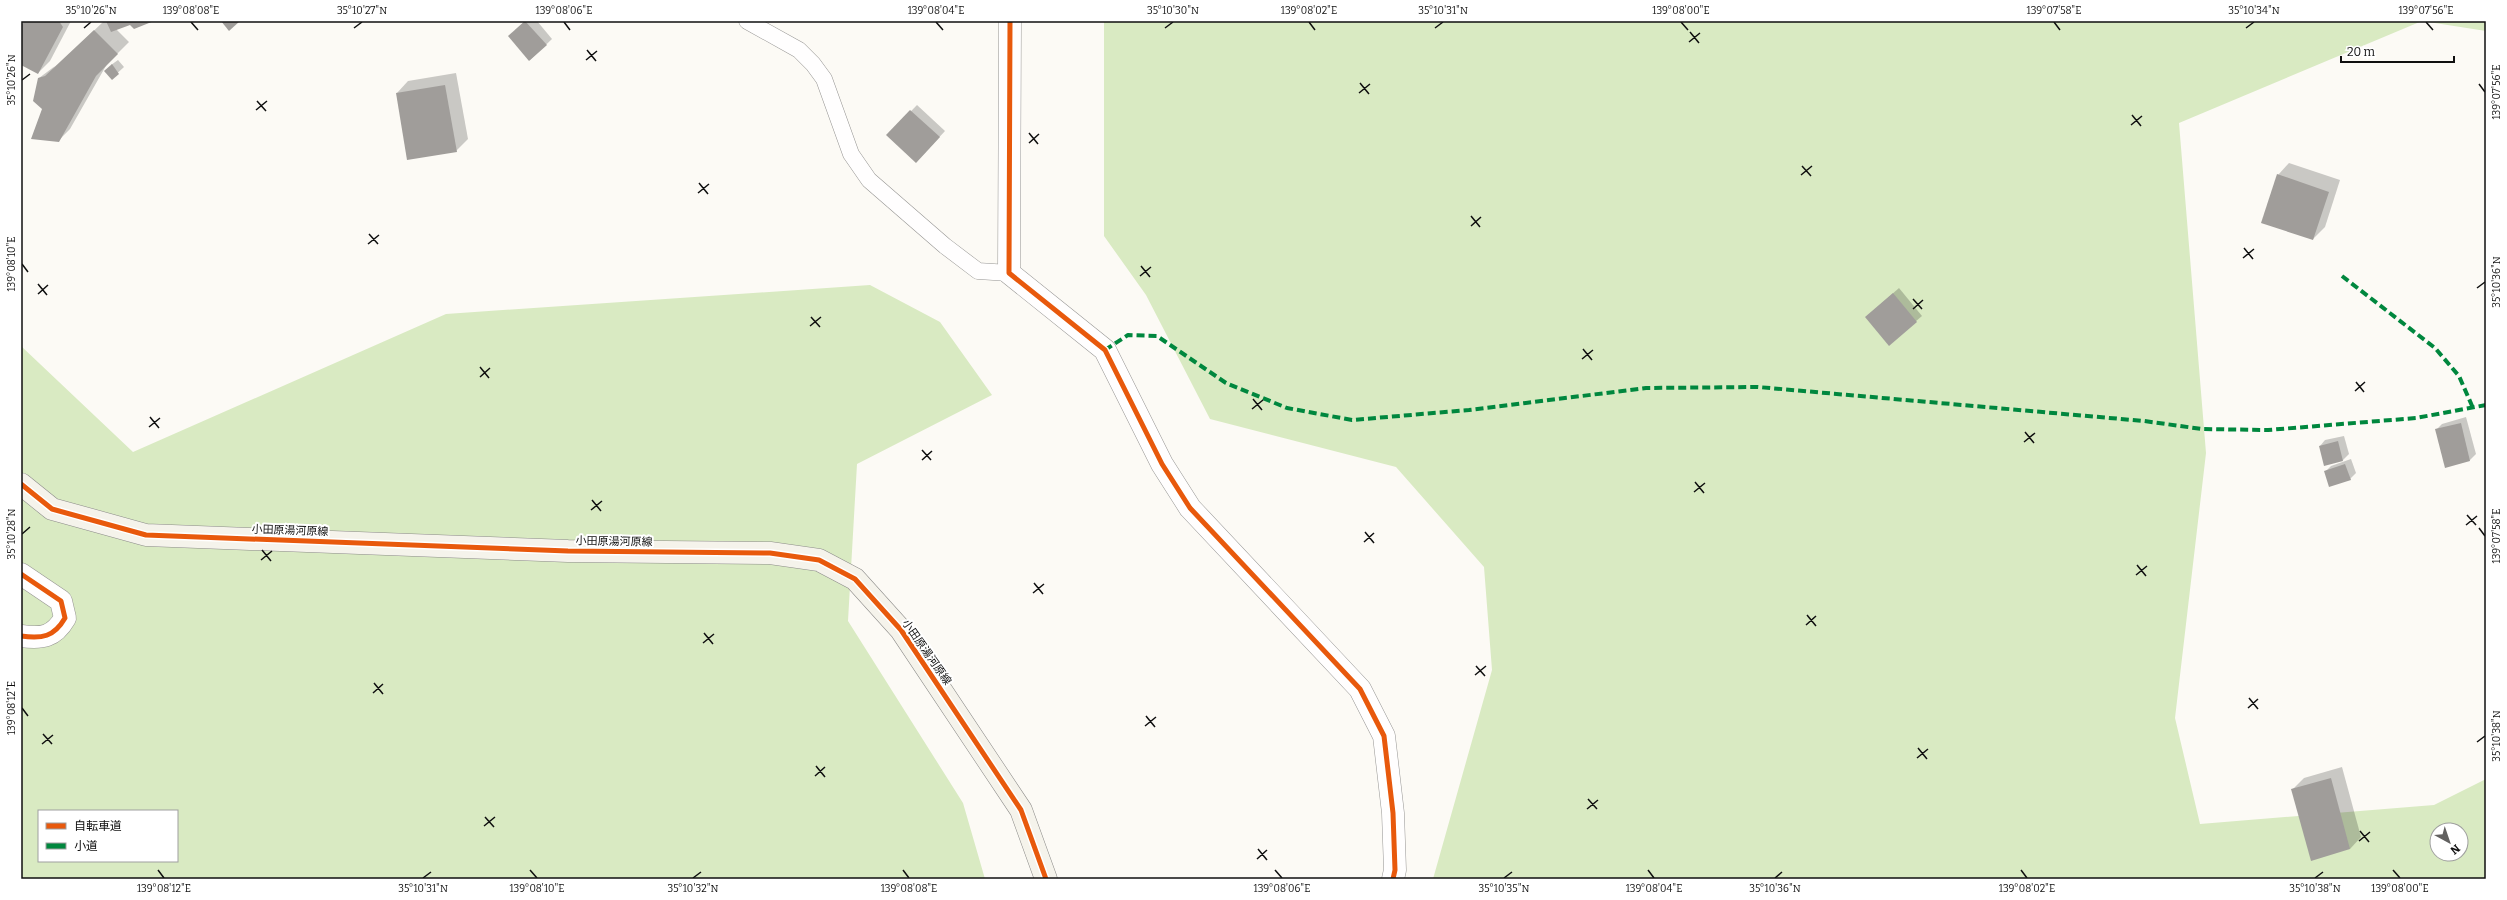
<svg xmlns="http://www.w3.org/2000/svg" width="2507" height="900" font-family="Bitter,'Noto Sans JP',serif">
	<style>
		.forest { fill: #d9eac2; fill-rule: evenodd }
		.shadow { fill: #0003 }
		.building { fill: #a09d9a }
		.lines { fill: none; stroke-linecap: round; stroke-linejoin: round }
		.service-casing { stroke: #969593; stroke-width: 17 }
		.minor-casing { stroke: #969593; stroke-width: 23 }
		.secondary-casing { stroke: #8c8b89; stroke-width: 23 }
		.service { stroke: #fffefe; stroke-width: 16 }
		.minor { stroke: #fffefe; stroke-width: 22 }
		.secondary { stroke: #f5f3eb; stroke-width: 22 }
		.quiet { stroke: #00873e; stroke-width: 4; stroke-dasharray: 8 4; stroke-linecap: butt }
		.cycleway-casing { stroke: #fff; stroke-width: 8 }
		.cycleway { stroke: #e8590c; stroke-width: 5 }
		.ticks { fill: none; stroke: #0f0f0f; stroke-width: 1.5 }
		.labels { text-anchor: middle; stroke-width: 4; stroke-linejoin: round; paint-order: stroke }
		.street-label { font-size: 11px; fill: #0f0f0f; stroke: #fff }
		.neatline { fill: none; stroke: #0f0f0f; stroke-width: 1.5 }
		.ticks-label { font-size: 10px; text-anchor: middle; fill: #0f0f0f }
	</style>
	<rect width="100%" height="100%" fill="#fcfaf5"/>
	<g class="forest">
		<path d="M1104,21h1382v10l-64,-10 -243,102 27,330 -31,265 25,106 234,-19 52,-26v100h-1053l59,-209 -8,-103 -88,-100 -186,-48 -64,-124 -42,-59zM2437,830h24v24h-24z"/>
		<path d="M870,285l70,37 52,73 -135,69 -9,157 115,182 22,76h-964v-533l112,106 313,-138zM39,811h138v50h-138z"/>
	</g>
	<g class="shadow">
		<path d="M25,21h46l-21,40 -12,12 -17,-10v-35z"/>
		<path d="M104,21h48l-22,2 -14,6 13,13 -22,22 -37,65 -12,12 -14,-33 -5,-30 16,-12 -7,9z"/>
		<path d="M525,21h12l15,18 -22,21 -15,-30z"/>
		<path d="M118,60l6,7 -12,11 -1,-13z"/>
		<path d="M456,73l12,66 -12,12 -59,-58 11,-12z"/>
		<path d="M917,105l28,26 -23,25 -34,-21z"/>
		<path d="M2289,163l51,17 -15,47 -12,12 -35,-64z"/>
		<path d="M1899,288l23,28 -33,28 -23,-27z"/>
		<path d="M2466,417l10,37 -6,6 -24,6 -10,-36 6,-6z"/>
		<path d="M2344,436l5,18 -6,6 -18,4 -5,-18 5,-6z"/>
		<path d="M2351,459l5,14 -6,6 -25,-7 6,-6z"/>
		<path d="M2342,767l19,70 -11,12 -58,-59 12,-12z"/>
	</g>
	<g class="building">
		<path d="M24,21h35l4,6 -25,47 -17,-9v-39z"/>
		<path d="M106,21h48l-20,8 -4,-4 -19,7z"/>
		<path d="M221,21h19l-11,10z"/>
		<path d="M525,21l22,24 -18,16 -21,-25z"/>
		<path d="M94,30l24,24 -22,22 -37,66 -28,-3 11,-30 -9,-8 5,-23 7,-2z"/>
		<path d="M112,64l7,10 -7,6 -8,-9z"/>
		<path d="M445,85l12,67 -50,8 -11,-67z"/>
		<path d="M910,110l30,27 -24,26 -30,-28z"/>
		<path d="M2277,174l52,18 -16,48 -52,-17z"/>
		<path d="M1893,293l24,29 -28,24 -24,-29z"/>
		<path d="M2461,423l9,38 -25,7 -10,-39z"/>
		<path d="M2338,441l5,20 -19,5 -5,-20z"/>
		<path d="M2345,464l6,16 -22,7 -5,-16z"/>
		<path d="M2331,778l19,71 -39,12 -20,-72z"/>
	</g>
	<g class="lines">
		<defs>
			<path id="service" d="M747,21l52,29 14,14 11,15 27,75 18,26 76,66 33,25 31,2"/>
			<g id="minor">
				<path d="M1010,21l-1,252 96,77 57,114 28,44 170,181 24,47 9,77 2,57 -2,9"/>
				<path d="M21,574l40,27 4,17c-11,19 -23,21 -44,18"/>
			</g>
			<path id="secondary" d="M21,484l31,25 94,26 422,16 202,2 49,7 36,19 46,51 120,180 25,69"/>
		</defs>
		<use href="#service" class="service-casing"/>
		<use href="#minor" class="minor-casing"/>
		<use href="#secondary" class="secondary-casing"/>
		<use href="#service" class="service"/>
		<use href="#minor" class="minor"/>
		<use href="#secondary" class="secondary"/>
		<g class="quiet">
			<path d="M2342,276l93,72 24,28 14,32"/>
			<path d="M1105,350l23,-15 29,1 69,47 61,25 65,12 117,-10 177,-22 112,-1 386,34 58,8 66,1 148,-12 70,-13"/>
		</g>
		<defs>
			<g id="cycleway">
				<path d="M1010,21l-1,252 96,77 57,114 28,44 170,181 24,47 9,77 2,57 -2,9"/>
				<path d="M21,484l31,25 94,26 422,16 202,2 49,7 36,19 46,51 120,180 25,69"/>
				<path d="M21,574l40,27 4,17c-11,19 -23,21 -44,18"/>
			</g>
		</defs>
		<use href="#cycleway" class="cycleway-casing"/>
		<use href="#cycleway" class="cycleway"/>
	</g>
	<path class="ticks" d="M191,22l7,8M564,22l6,8M936,22l7,8M1309,22l6,8M1681,22l7,8M2054,22l6,8M2426,22l7,8M84,28l7,-6M354,28l8,-6M1165,28l8,-6M1435,28l8,-6M2246,28l8,-6M1690,32l9,11M1689,42l11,-9M587,50l9,11M586,60l11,-9M22,80l8,-6M1360,83l9,11M2479,84l6,8M1359,93l11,-9M257,101l9,10M256,110l11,-9M2132,115l9,11M2131,125l11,-9M1029,133l9,11M1029,143l10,-9M1802,166l9,10M1801,175l11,-9M699,183l9,11M698,193l11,-9M1471,216l9,11M1471,226l10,-9M369,234l9,10M368,244l11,-9M2244,248l9,11M2243,258l11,-9M22,264l6,8M1141,266l9,11M1140,276l11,-9M38,284l9,11M2477,288l8,-6M38,294l10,-9M1913,299l9,10M1913,309l10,-9M811,317l9,10M810,326l11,-9M1583,349l9,11M1582,359l11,-9M480,367l9,11M480,377l10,-9M2356,382l8,10M2355,391l10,-9M1253,399l9,11M1252,409l11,-9M150,417l9,11M149,427l11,-9M2025,432l9,11M2024,442l11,-9M922,450l9,10M922,460l10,-9M1695,482l9,11M1694,492l11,-9M592,500l9,11M591,510l11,-9M2467,515l9,10M2466,525l11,-9M2479,528l6,8M1365,532l9,11M22,534l8,-7M1364,542l10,-9M262,550l9,11M261,560l11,-9M2137,565l9,11M2136,575l11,-9M1034,583l9,11M1033,593l11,-9M1807,615l9,11M1806,625l10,-9M704,633l9,11M703,643l11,-9M1476,666l9,10M1475,675l11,-9M374,683l9,11M373,693l10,-9M2249,698l9,11M22,708l6,8M2248,708l10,-9M1146,716l9,11M1145,726l11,-9M43,734l9,10M2477,742l8,-6M42,744l11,-9M1918,748l9,11M1917,758l11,-9M816,766l9,11M815,776l10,-9M1588,799l9,10M1587,809l11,-9M485,817l9,10M484,826l11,-9M2360,831l9,11M2359,841l11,-9M1258,849l9,11M1257,859l10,-9M158,870l6,8M530,870l7,8M903,870l6,8M1275,870l7,8M1648,870l6,8M2021,870l6,8M2393,870l7,8M423,878l8,-6M693,878l8,-6M1504,878l8,-6M1775,878l7,-6M2315,878l8,-6"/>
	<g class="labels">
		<g class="street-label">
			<text transform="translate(290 530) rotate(2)" y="4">小田原湯河原線</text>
			<text transform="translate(614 541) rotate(1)" y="4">小田原湯河原線</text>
			<text transform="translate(927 652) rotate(55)" y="4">小田原湯河原線</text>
		</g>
	</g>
	<rect width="2507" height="900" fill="none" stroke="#ffffff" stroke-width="44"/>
	<rect x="38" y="810" width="140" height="52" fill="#ffffff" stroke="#9f9f9f"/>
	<rect x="46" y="823" width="20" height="6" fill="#e8590c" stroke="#9f9f9f"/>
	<text x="74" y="830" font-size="12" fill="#0f0f0f">自転車道</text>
	<rect x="46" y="843" width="20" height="6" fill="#00873e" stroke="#9f9f9f"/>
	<text x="74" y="850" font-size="12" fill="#0f0f0f">小道</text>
	<g transform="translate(2449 842) rotate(140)"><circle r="19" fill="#ffffff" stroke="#9f9f9f"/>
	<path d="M0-3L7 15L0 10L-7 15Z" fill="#626160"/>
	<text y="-6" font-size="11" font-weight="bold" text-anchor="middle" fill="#0f0f0f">N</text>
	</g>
	<path d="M2341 56v6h113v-6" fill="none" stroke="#0f0f0f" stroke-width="2"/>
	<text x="2347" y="56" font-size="12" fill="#0f0f0f" stroke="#ffffff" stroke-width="3" paint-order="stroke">20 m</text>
	<rect x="22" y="22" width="2463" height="856" class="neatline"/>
	<g class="ticks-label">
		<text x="91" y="14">35°10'26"N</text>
		<text x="191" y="14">139°08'08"E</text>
		<text x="362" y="14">35°10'27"N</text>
		<text x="564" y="14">139°08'06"E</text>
		<text x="936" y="14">139°08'04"E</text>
		<text x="1173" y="14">35°10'30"N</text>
		<text x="1309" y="14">139°08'02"E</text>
		<text x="1443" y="14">35°10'31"N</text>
		<text x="1681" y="14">139°08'00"E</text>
		<text x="2054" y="14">139°07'58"E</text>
		<text x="2254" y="14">35°10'34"N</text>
		<text x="2426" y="14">139°07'56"E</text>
		<text transform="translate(11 80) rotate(-90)" y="4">35°10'26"N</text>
		<text transform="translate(2496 92) rotate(-90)" y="4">139°07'56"E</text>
		<text transform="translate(11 264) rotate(-90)" y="4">139°08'10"E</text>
		<text transform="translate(2496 282) rotate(-90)" y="4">35°10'36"N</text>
		<text transform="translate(11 534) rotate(-90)" y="4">35°10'28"N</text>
		<text transform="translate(2496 536) rotate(-90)" y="4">139°07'58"E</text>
		<text transform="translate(11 708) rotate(-90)" y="4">139°08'12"E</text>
		<text transform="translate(2496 736) rotate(-90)" y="4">35°10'38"N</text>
		<text x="164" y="892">139°08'12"E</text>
		<text x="423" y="892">35°10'31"N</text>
		<text x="537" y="892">139°08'10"E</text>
		<text x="693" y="892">35°10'32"N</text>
		<text x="909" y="892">139°08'08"E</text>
		<text x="1282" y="892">139°08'06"E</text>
		<text x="1504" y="892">35°10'35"N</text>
		<text x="1654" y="892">139°08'04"E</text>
		<text x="1775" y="892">35°10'36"N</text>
		<text x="2027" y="892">139°08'02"E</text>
		<text x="2315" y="892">35°10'38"N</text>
		<text x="2400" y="892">139°08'00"E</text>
	</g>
</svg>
